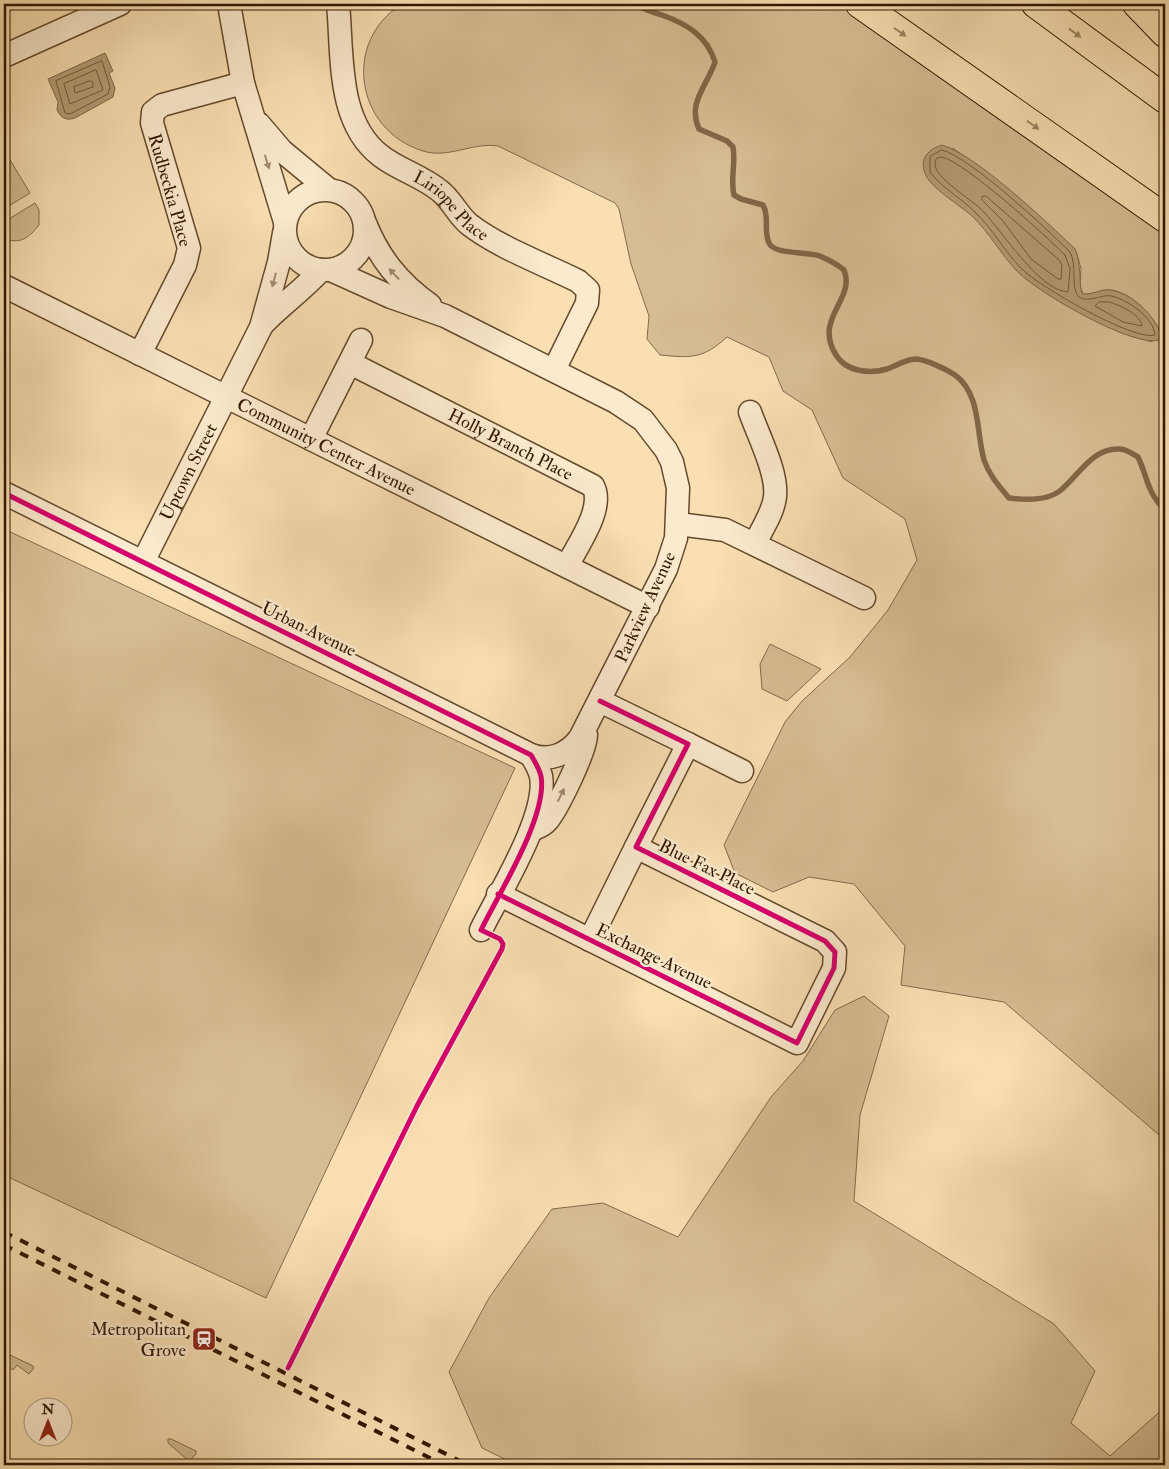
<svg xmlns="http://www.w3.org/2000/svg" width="1169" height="1469" font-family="'IM FELL Double Pica',serif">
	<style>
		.green { fill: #d7bd94; stroke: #846a4a; fill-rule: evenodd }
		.water { fill: #b59b75; stroke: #816646 }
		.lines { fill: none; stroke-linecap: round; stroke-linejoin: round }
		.shore { stroke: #74593a; stroke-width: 1 }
		.stream { stroke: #816646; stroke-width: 5.5 }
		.street-casing { stroke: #64492c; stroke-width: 25 }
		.highway-casing { stroke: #321700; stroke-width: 30 }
		.street { stroke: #fbeacd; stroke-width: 22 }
		.highway { stroke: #f9dfb2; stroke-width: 28 }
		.rail { stroke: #321700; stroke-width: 4; stroke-dasharray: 9 9; stroke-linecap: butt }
		.cycleway-casing { stroke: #fbeacd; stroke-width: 8 }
		.cycleway { stroke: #d6006c; stroke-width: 5 }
		.oneway { fill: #9f8562 }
		.oneway2 { fill: #a18b71 }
		.labels { text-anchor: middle; stroke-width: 5; stroke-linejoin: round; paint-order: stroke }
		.street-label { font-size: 18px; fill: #321700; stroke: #fbeacd }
		.poi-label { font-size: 18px; fill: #321700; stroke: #fbeacd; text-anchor: end }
	</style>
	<rect width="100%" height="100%" fill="#f9dfb2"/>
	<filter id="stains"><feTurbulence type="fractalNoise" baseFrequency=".004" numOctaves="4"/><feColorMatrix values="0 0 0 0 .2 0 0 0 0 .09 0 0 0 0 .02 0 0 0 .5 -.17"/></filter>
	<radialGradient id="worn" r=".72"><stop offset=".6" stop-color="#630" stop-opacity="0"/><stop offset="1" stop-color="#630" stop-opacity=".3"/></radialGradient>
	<g class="green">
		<path d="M402,4h449l314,226v910l-161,-138 -103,-17 4,-39 -51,-62 -45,-7 -36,15 -38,-19 -11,-28 61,-123 17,-21 48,-44 38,-47 29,-50 -12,-41 -62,-41 -31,-68 -29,-19 -14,-34 -42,-20c-24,22 -36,21 -67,18l-13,-16 2,-23 -18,-52 -12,-55 -4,-6 -117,-57c-26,-4 -49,13 -75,5 -68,-21 -81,-110 -21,-147zM953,148l55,42 67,59 6,19 -1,18 3,8c8,1 16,-3 24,-4 22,0 40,21 51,37l-6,15 -33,-10 -102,-61 -28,-38 -16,-17 -40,-32z"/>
		<path d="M4,150l26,43 -26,16z"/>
		<path d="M35,203l4,7v15c-10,13 -20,20 -35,13v-16z"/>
		<path d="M4,529l511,239 -249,530 -262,-123z"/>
		<path d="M770,644l51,25 -34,32 -25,-12 -2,-25z"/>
		<path d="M864,996l25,20 -29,99 -6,86 200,123 41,47 -24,52 39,33 55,-49v58h-648l-35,-17 -33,-76 40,-74 63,-89 51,-6 75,34 93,-140 32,-36 32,-51z"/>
		<path d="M8,1354l25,12 1,2 -5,6 -12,-9 -4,5 -9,-7v-6z"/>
		<path d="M168,1439h3l25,12v3l-7,7 -21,-18z"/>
	</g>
	<g class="water">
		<path d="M105,53l8,18 -4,2 6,15 -2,9 -38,21c-9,3 -14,0 -18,-8l1,-8 -10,-23z"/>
		<path d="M942,145c33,9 106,78 133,104 7,14 3,39 8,45 9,1 17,-5 27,-4 22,3 43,24 51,44l-2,6c-26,8 -122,-48 -141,-68 -17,-17 -28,-39 -46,-56 -12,-11 -43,-29 -47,-43 -6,-15 4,-24 17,-28z"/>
	</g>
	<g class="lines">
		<g class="shore">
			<path d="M102,61l8,26 -2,7 -38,20 -5,-1 -9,-32z"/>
			<path d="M96,70l7,20 -33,14 -6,-20z"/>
			<path d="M90,81l3,1v5l-18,6 -1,-6z"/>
			<path d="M942,150c28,7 105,79 128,102 7,12 1,37 8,44 9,8 23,-2 33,0 16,3 43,22 44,39 -20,7 -119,-50 -134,-67 -17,-17 -28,-39 -46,-56 -14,-14 -33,-24 -45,-40v-15z"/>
			<path d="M942,157c23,5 103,78 123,98l5,14 -2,23c-29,-1 -67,-63 -87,-83 -11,-10 -45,-31 -46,-44l1,-6z"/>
			<path d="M986,196l73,64 3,5 -1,14h-3l-27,-20 -28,-38 -21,-21v-3z"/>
			<path d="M1109,302c11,3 31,12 33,24l-19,-4 -28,-16 4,-4z"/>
		</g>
		<path class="stream" d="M637,4c6,6 16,8 25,11 25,9 45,21 53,47 -8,24 -28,41 -16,67l28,12 6,6c3,16 -3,32 1,48l7,4 22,6c7,12 0,25 6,38 5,12 38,8 51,13 9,4 17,8 24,14 12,30 -31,48 -8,85 10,17 34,19 51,14 9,-3 19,-10 29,-10 11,1 30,10 39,16 26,19 21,57 29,85 5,15 15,26 25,38 16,2 39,3 52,-8 18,-15 32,-43 59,-41 6,0 13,5 18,8 10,21 9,36 27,53"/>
		<defs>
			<g id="street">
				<path d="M229,4l14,79 42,139"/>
				<path id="s1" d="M338,4c5,50 -2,118 43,152 18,14 41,20 59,35 12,9 18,25 30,34 30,23 74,39 108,56l10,9 -1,13 -33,67"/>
				<path d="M4,56l116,-52"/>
				<path d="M259,124l23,27 46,38"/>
				<circle cx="325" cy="230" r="40"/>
				<path d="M365,223c14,35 34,60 65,82"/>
				<path d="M331,270l60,27 54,19 171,86 27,18 23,30 6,12 6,26 -2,50 -10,31 -86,169c-12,16 -30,24 -49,17"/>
				<path id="s2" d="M4,286l644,321"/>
				<path d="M263,324c18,-19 40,-34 58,-54"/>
				<path d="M140,354l45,-89 4,-17 -37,-125 1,-11 9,-7 81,-22"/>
				<path id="s3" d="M350,363l243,123c12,22 -16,60 -26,80"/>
				<path d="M750,412c8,23 28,61 25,85 -2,16 -13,32 -20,46"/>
				<path d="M311,439l50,-99"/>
				<path d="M4,493l527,262c4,7 8,13 10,21 7,40 -42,117 -60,154"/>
				<path d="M678,524l47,6 139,68"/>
				<path id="s4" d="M143,562l118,-235 18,-65 5,-29"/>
				<path d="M688,744l54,27"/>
				<path d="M534,829c5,-2 10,-4 13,-8 11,-13 39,-71 39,-86"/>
				<path d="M498,894l299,149 37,-75 1,-16 -10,-11 -189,-94 52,-103 -88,-43"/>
				<path d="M590,940l46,-93"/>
			</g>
			<g id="highway">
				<path d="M860,4l305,214"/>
				<path d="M1036,4l129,95"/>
				<path d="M1137,4l28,29"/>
			</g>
		</defs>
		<use href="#street" class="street-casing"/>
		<use href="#highway" class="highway-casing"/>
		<use href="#street" class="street"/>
		<use href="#highway" class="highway"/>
		<g class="rail">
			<path d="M4,1232l464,233"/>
			<path d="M4,1245l440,220"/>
		</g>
		<defs>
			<g id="cycleway">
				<path d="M4,493l527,262c4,7 8,13 10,21 7,40 -42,117 -60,154l19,9 3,5 -1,5 -85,157 -129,262"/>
				<path d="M498,894l299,149 37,-75 1,-16 -10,-11 -189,-94 52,-103 -88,-43"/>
			</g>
		</defs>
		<use href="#cycleway" class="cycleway-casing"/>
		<use href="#cycleway" class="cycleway"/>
	</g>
	<defs><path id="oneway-solid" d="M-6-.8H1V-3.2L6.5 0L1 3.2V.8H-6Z" transform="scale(1.25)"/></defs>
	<g class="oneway">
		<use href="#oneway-solid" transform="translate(900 32) rotate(35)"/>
		<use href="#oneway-solid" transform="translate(1075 33) rotate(36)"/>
		<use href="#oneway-solid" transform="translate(1033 125) rotate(35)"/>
	</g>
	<g class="oneway2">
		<use href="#oneway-solid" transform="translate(267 162) rotate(73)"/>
		<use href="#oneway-solid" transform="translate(394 274) rotate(-133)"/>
		<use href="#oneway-solid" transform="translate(274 280) rotate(105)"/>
		<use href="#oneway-solid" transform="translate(561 795) rotate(-63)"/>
	</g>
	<defs>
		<symbol id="station-square" viewBox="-11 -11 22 22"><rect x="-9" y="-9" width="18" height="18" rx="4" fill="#8f2418" stroke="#fbeacd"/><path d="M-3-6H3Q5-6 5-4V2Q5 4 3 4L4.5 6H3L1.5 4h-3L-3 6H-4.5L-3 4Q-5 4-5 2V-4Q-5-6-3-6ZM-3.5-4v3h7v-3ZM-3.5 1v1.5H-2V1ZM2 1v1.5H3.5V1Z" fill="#fff"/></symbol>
	</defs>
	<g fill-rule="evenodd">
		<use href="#station-square" x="190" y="1325" width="28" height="28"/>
	</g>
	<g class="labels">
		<g class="street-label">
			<text transform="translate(170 190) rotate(74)" y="6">Rudbeckia Place</text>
			<text dy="6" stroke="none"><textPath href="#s1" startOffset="250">Liriope Place</textPath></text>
			<text dy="6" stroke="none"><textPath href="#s3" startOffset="180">Holly Branch Place</textPath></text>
			<text dy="6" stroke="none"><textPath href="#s2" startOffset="360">Community Center Avenue</textPath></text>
			<text dy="6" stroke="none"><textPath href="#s4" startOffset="101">Uptown Street</textPath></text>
			<text transform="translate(645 607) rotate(-65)" y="6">Parkview Avenue</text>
			<text transform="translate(309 629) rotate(26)" y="6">Urban Avenue</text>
			<text transform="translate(707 867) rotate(26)" y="6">Blue Fax Place</text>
			<text transform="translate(654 956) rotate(26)" y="6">Exchange Avenue</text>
		</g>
		<g class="poi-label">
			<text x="186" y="1335">Metropolitan<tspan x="186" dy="21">Grove</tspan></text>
		</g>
	</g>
	<rect width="1169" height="1469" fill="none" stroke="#f9dfb2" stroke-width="20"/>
	<rect x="5" y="5" width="1159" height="1459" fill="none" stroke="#321700" stroke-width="2.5"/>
	<rect x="10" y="10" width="1149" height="1449" fill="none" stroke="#321700"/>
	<g transform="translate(48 1422)"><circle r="24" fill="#fbeacd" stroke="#ab967b"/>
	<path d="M0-4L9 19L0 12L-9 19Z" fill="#8f2418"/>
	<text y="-8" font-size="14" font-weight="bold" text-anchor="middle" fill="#321700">N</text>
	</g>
	<rect width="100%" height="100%" filter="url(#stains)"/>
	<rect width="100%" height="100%" fill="url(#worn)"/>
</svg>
